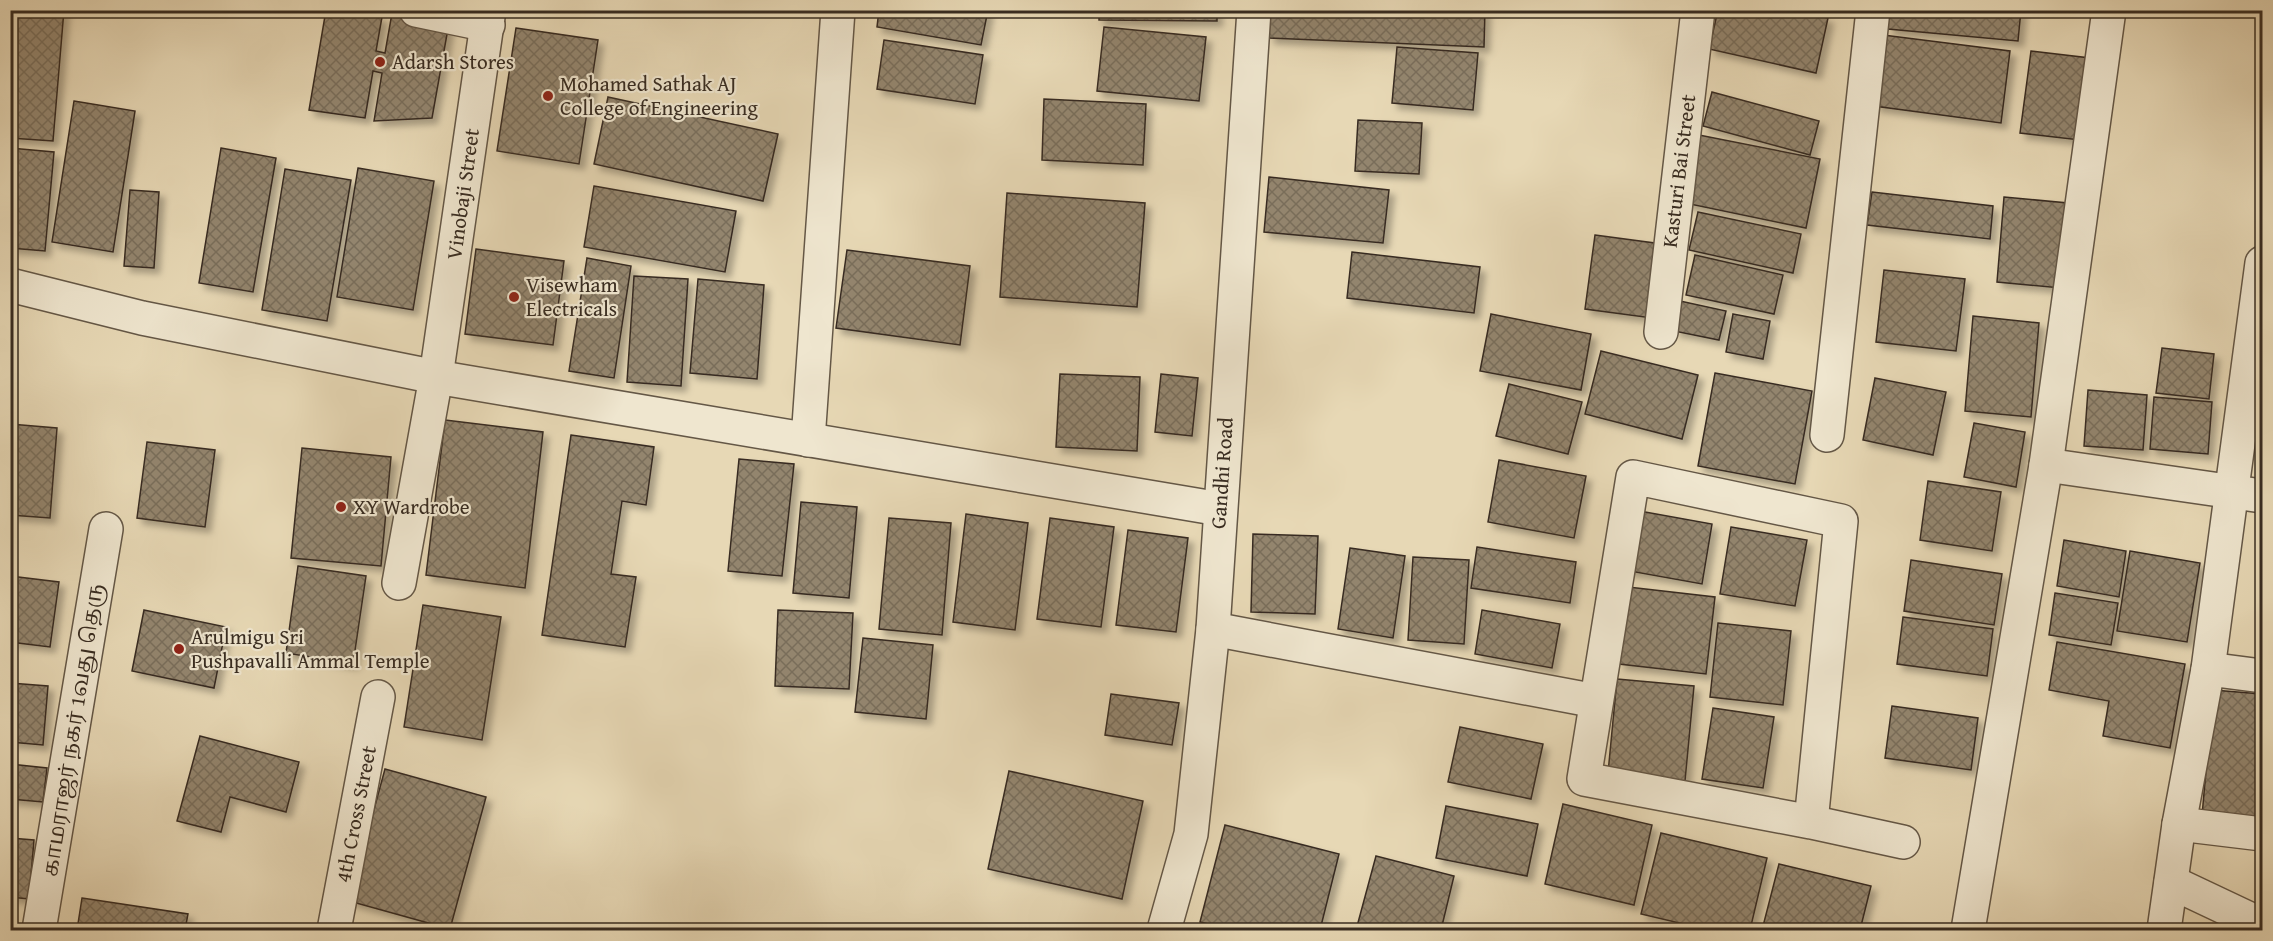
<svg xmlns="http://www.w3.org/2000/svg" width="2273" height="941" font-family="'Gentium Book Plus','Noto Serif Tamil',serif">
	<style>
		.building { fill: url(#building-cross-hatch); stroke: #382c21; stroke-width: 1.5; filter: url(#shadow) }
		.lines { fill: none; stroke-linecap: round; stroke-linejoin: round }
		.minor-casing { stroke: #645746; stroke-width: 36 }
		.minor { stroke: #efe6cf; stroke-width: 33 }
		.poi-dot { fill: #8f2418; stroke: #efe6cf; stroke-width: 2 }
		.labels { text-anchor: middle; stroke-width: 4.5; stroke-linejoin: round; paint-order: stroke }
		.poi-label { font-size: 21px; fill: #382c21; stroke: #efe6cf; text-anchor: start }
		.street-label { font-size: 21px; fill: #382c21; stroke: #efe6cf }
	</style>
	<defs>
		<pattern id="building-cross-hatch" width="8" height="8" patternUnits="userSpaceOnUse" patternTransform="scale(1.5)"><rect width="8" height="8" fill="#93856e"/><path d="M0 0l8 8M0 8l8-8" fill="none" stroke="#796d5a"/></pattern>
		<filter id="shadow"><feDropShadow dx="5.5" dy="5.5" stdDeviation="3" flood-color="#0004"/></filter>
	</defs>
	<rect width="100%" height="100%" fill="#e7d8b5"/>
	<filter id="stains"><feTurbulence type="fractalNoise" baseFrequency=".00333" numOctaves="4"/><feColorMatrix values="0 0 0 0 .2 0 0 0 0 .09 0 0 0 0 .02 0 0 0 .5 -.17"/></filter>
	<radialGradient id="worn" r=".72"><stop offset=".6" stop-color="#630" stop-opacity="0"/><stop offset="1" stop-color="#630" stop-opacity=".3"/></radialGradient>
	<g class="building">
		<path d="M10,10h54l-11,131 -43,-3z"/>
		<path d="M326,10h17l39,7 -6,34 9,2 7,-40 57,10 -17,95 -58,3 8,-48 -9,-2 -8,47 -56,-8z"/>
		<path d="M879,10h109l-7,35 -104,-18z"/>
		<path d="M1099,10h118v11l-118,-1z"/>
		<path d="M1270,10h215l-1,37 -215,-9z"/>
		<path d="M1718,10h76l34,8 -12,55 -107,-24z"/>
		<path d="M1889,10h132l-3,31 -130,-12z"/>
		<path d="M1104,27l102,10 -7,64 -102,-10z"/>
		<path d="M516,28l82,12 -19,124 -82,-13z"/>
		<path d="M1883,35l127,16 -9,72 -127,-17z"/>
		<path d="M884,40l99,15 -8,49 -98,-15z"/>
		<path d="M1397,47l81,6 -5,57 -81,-7z"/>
		<path d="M2031,51l59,7 -10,82 -60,-7z"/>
		<path d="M1712,92l107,29 -9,34 -107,-29z"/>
		<path d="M608,97l170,37 -15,67 -169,-37z"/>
		<path d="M1044,99l102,5 -3,61 -101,-5z"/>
		<path d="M74,101l61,10 -22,141 -61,-10z"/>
		<path d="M1358,120l64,3 -3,51 -64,-3z"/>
		<path d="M1699,135l121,24 -14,69 -121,-25z"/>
		<path d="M10,148l44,4 -9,99 -35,-3z"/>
		<path d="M221,148l55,10 -23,134 -54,-9z"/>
		<path d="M358,168l76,13 -21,129 -76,-13z"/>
		<path d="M285,169l66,11 -24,141 -65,-11z"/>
		<path d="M1269,177l120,13 -6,53 -119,-11z"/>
		<path d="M594,186l142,25 -11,61 -141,-25z"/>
		<path d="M130,190l29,2 -5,76 -30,-2z"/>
		<path d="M1872,192l121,14 -3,33 -123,-14z"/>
		<path d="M1007,193l138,10 -8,104 -137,-10z"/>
		<path d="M2004,197l64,6 -7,85 -64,-6z"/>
		<path d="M1698,212l103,22 -8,39 -104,-23z"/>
		<path d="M1595,235l67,9 -10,74 -67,-9z"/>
		<path d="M476,249l88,12 -11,84 -88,-11z"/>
		<path d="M847,250l123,16 -10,79 -124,-17z"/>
		<path d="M1352,252l128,15 -6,46 -127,-15z"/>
		<path d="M1695,255l88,20 -9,39 -88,-19z"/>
		<path d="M587,258l44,8 -17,112 -45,-7z"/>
		<path d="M1884,270l81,9 -9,72 -80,-9z"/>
		<path d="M634,276l54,3 -7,107 -54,-4z"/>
		<path d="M698,279l66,6 -7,94 -67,-6z"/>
		<path d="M1680,301l46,10 -7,29 -45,-9z"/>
		<path d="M1491,314l100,20 -10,56 -101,-19z"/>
		<path d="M1733,314l37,7 -7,38 -37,-7z"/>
		<path d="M1973,316l66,7 -8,94 -66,-6z"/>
		<path d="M2162,348l52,6 -5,45 -53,-6z"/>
		<path d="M1601,351l97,24 -16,64 -97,-25z"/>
		<path d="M1715,373l97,18 -17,93 -97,-18z"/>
		<path d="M1060,374l80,3 -3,74 -81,-4z"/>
		<path d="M1161,374l37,4 -6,58 -37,-4z"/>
		<path d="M1875,378l71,14 -13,63 -70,-15z"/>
		<path d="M1509,384l73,18 -14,52 -72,-18z"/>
		<path d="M2088,390l59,5 -4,55 -59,-4z"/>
		<path d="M2154,397l58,5 -4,52 -58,-5z"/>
		<path d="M445,420l98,12 -18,156 -99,-13z"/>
		<path d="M1974,423l51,9 -9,55 -52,-10z"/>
		<path d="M10,424l47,4 -7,90 -40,-3z"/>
		<path d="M571,435l83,12 -8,58 -24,-4 -11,73 25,3 -11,70 -83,-12z"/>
		<path d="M147,442l68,8 -10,77 -68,-9z"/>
		<path d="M302,448l89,9 -10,109 -90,-8z"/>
		<path d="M739,459l55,5 -12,112 -54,-5z"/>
		<path d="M1499,460l87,16 -12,62 -86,-16z"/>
		<path d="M1928,481l73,11 -9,59 -72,-11z"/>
		<path d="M801,502l56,5 -8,91 -56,-5z"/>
		<path d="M1634,510l78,14 -10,60 -78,-14z"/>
		<path d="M966,514l62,9 -13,107 -62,-8z"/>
		<path d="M889,518l62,5 -9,112 -63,-6z"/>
		<path d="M1050,518l64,9 -13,100 -64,-8z"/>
		<path d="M1731,527l76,13 -12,66 -75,-12z"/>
		<path d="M1128,530l60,8 -12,94 -60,-7z"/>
		<path d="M1253,534l65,2 -3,78 -64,-2z"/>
		<path d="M2064,540l62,11 -7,46 -62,-11z"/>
		<path d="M1477,547l99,15 -6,41 -99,-15z"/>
		<path d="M1350,548l55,8 -12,82 -55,-9z"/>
		<path d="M2130,551l70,12 -13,79 -70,-11z"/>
		<path d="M1413,557l56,3 -5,84 -56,-4z"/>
		<path d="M1911,560l91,14 -8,51 -90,-14z"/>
		<path d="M298,566l68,10 -13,88 -67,-11z"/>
		<path d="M10,576l49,6 -9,65 -40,-5z"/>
		<path d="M1628,587l87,10 -9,77 -87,-10z"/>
		<path d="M2055,593l63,10 -7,42 -62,-10z"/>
		<path d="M2262,603v37l-4,-1z"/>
		<path d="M423,605l78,12 -19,123 -78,-13z"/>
		<path d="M144,610l82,17 -12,61 -82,-17z"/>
		<path d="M778,610l75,3 -4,76 -74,-3z"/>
		<path d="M1482,610l78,14 -8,44 -77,-14z"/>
		<path d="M1903,617l90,12 -6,47 -90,-12z"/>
		<path d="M1718,623l73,8 -8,74 -73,-8z"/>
		<path d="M863,638l70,7 -7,74 -71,-7z"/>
		<path d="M2057,642l128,22 -15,84 -67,-12 6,-35 -60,-11z"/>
		<path d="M1617,679l77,7 -9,95 -77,-8z"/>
		<path d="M10,683l38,3 -5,59 -33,-3z"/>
		<path d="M2213,690l49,4v127l-60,-5z"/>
		<path d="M1111,694l68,9 -7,42 -67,-10z"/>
		<path d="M1892,706l86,12 -7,52 -86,-12z"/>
		<path d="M1713,708l61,9 -11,71 -61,-9z"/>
		<path d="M1460,727l83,17 -12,55 -83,-17z"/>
		<path d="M200,736l99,26 -13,50 -56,-15 -9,35 -44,-11z"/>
		<path d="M10,764l37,4 -4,34 -33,-3z"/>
		<path d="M385,769l101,28 -36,132 -101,-28z"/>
		<path d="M1009,771l134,30 -21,98 -134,-30z"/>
		<path d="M1563,804l89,21 -18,80 -89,-21z"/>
		<path d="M1446,806l92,18 -11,52 -91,-18z"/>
		<path d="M1225,825l114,29 -19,76h-87l-33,-8z"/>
		<path d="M1661,833l106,25 -17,72h-41l-68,-16z"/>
		<path d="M10,838l24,2 -5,59 -19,-2z"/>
		<path d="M1376,856l78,20 -13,54h-85z"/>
		<path d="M1779,864l92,22 -11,44h-98z"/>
		<path d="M82,898l106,16 -3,16h-108z"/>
	</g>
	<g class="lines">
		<defs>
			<g id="minor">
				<path d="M416,10l72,15"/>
				<path d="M10,285l132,33 294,59 784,132"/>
				<path d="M1661,332l37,-322"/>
				<path d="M1827,435l46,-425"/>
				<path d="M808,440l30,-430"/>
				<path d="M2046,465l216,31"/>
				<path d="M399,583l37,-206 53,-367"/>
				<path d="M1213,629l383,72"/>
				<path d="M2208,669l54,7"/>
				<path d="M1811,822l30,-301 -208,-44 -49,302 227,43 92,20"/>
				<path d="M2179,824l83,10"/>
				<path d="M2171,882l91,43"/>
				<path d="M39,930l67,-401"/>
				<path d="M334,930l44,-233"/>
				<path d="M1164,930l27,-96 22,-205 41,-619"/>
				<path d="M1968,930l78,-465 63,-455"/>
				<path d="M2164,930l15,-106 29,-155 54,-406"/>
			</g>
		</defs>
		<use href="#minor" class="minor-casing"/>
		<use href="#minor" class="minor"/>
	</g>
	<g class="poi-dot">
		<circle cx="380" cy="62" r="6"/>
		<circle cx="548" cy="96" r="6"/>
		<circle cx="514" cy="297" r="6"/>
		<circle cx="341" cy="507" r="6"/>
		<circle cx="179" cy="649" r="6"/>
	</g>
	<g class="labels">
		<g class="poi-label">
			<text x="392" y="69">Adarsh Stores</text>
			<text x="560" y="91">Mohamed Sathak AJ<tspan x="560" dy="24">College of Engineering</tspan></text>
			<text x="526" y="292">Visewham<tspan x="526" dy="24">Electricals</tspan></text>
			<text x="353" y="514">XY Wardrobe</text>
			<text x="191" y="644">Arulmigu Sri<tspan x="191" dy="24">Pushpavalli Ammal Temple</tspan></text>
		</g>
		<g class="street-label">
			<text transform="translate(1679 171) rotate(-83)" y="7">Kasturi Bai Street</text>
			<text transform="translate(463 194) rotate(-82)" y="7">Vinobaji Street</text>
			<text transform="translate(1222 473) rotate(-86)" y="7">Gandhi Road</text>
			<text transform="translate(73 730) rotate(-81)" y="7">காமராஜர் நகர் 1வது தெரு</text>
			<text transform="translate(356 814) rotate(-79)" y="7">4th Cross Street</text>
		</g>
	</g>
	<rect width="2273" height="941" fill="none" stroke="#e7d8b5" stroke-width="36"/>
	<rect x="12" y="12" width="2249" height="917" fill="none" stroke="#382c21" stroke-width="3"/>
	<rect x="18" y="18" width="2237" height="905" fill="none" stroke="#382c21" stroke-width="1.5"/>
	<rect width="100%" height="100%" filter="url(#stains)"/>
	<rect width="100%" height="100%" fill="url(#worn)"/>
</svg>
